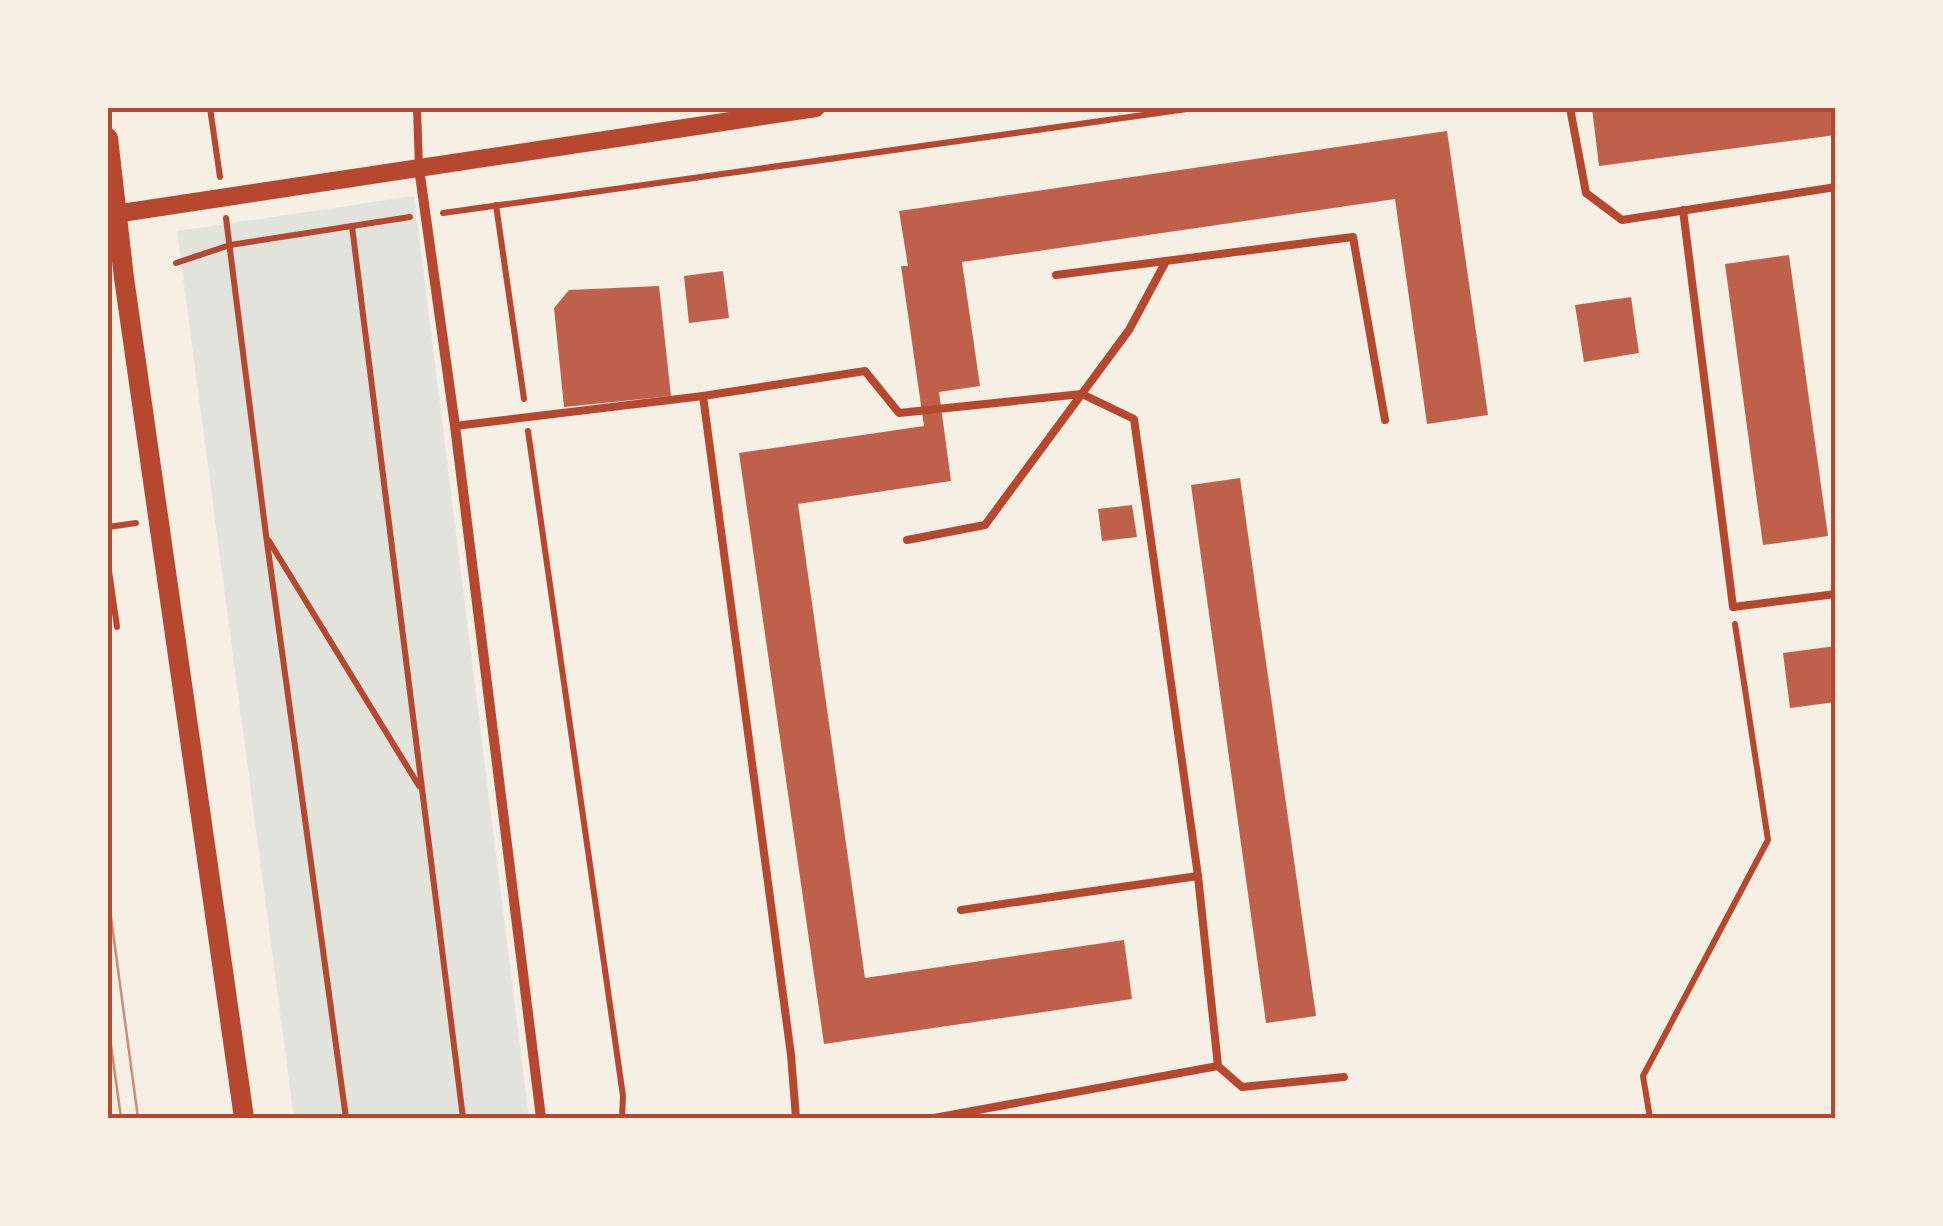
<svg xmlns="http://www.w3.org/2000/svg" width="1943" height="1226" font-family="'Fira Sans Condensed',sans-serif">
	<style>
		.green { fill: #e2e4dc }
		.building { fill: #bf614a }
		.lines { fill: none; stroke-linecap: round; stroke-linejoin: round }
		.path { stroke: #b5482f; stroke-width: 6 }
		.service { stroke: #b5482f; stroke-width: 8 }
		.minor { stroke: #b5482f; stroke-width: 10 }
		.tertiary { stroke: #b5482f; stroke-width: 18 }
		.secondary { stroke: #b5482f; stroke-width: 20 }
		.tram { stroke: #cf8b77; stroke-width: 2.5 }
		.neatline { fill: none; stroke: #b5482f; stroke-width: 4 }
	</style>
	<rect width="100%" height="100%" fill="#f6efe4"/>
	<path class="green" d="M414,196l115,922h-235l-117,-887z"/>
	<g class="building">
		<path d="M1592,108h244v27l-237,31z"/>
		<path d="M1447,131l41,284 -61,9 -32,-225 -433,63 18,124 -41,6 12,89 -153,23 67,474 259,-38 8,59 -308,45 -85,-591 185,-27 -23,-160h7l-9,-55z"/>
		<path d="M1789,255l39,281 -65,9 -38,-281z"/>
		<path d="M723,271l6,47 -40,5 -5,-47z"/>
		<path d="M659,286l12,110 -107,11 -10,-99 15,-18z"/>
		<path d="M1631,297l8,56 -55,9 -9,-57z"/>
		<path d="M1240,478l76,538 -50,7 -75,-538z"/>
		<path d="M1132,505l5,32 -35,4 -4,-32z"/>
		<path d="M1836,646v56l-46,6 -7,-55z"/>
	</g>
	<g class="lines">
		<g class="path">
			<path d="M210,108l10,69"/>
			<path d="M496,205l28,194"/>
			<path d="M443,213l751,-105"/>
			<path d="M226,218l40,317 80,583"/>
			<path d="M352,226l111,892"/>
			<path d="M176,263l54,-18 180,-28"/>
			<path d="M528,431l95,665 -1,22"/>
			<path d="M108,527l28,-4"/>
			<path d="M269,541l150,245"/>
			<path d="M108,564l9,63"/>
			<path d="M1650,1118l-7,-42 125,-236 -33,-216"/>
		</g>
		<g class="service">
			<path d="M417,108l2,60"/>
			<path d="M1570,108l16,85 36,27 214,-33"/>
			<path d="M1683,210l50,397 103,-13"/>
			<path d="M1056,275l297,-38 32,183"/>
			<path d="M703,396l88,659 5,63"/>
			<path d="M455,426l248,-30 162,-25 34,42 183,-19 52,25 64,457 20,190 24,21 102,-10"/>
			<path d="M907,540l78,-15 144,-195 36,-67"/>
			<path d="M961,910l237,-34"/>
			<path d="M934,1118l284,-52"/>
		</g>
		<path class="minor" d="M419,168l36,258 86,692"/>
		<path class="tertiary" d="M108,215l708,-107"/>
		<path class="secondary" d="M108,138l16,140 120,840"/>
		<g class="tram">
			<path d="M108,895l30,223"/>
			<path d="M108,1023l13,95"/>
		</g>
	</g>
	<rect width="1943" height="1226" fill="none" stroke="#f6efe4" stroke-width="220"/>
	<rect x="110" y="110" width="1723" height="1006" class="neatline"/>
</svg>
